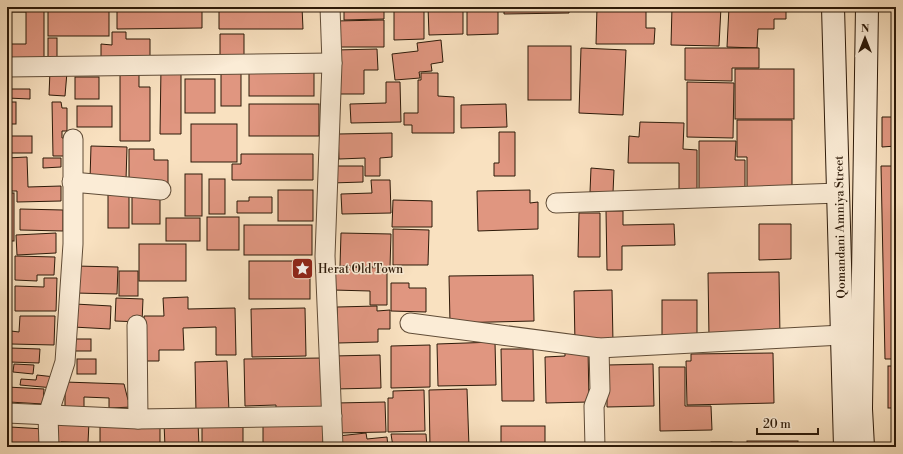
<svg xmlns="http://www.w3.org/2000/svg" width="903" height="454" font-family="'Libre Bodoni',serif">
	<style>
		.building { fill: #e09680; stroke: #2d1a09 }
		.lines { fill: none; stroke-linecap: round; stroke-linejoin: round }
		.street-casing { stroke: #604c37; stroke-width: 21 }
		.secondary-casing { stroke: #2d1a09; stroke-width: 24 }
		.street { stroke: #fbecd6; stroke-width: 19 }
		.secondary { stroke: #fbecd6; stroke-width: 22 }
		.labels { text-anchor: middle; stroke-width: 3; stroke-linejoin: round; paint-order: stroke }
		.street-label { font-size: 12px; fill: #2d1a09; stroke: #fbecd6 }
		.poi-label { font-size: 12px; fill: #2d1a09; stroke: #fbecd6; text-anchor: start }
	</style>
	<rect width="100%" height="100%" fill="#f9e1c0"/>
	<filter id="stains"><feTurbulence type="fractalNoise" baseFrequency=".005" numOctaves="4"/><feColorMatrix values="0 0 0 0 .2 0 0 0 0 .09 0 0 0 0 .02 0 0 0 .5 -.17"/></filter>
	<radialGradient id="worn" r=".72"><stop offset=".6" stop-color="#630" stop-opacity="0"/><stop offset="1" stop-color="#630" stop-opacity=".3"/></radialGradient>
	<g class="building">
		<path d="M7,7h37v54h-37v-17h19v-32h-19z"/>
		<rect x="48" y="7" width="61" height="29"/>
		<path d="M117,7h85v21l-85,1z"/>
		<path d="M219,7h83l1,22h-84z"/>
		<path d="M344,7h40v12l-40,1z"/>
		<path d="M394,7h30v32l-30,1z"/>
		<path d="M428,7h35v27l-34,1z"/>
		<path d="M467,7h31v27l-31,1z"/>
		<path d="M504,7h65v6l-65,1z"/>
		<path d="M597,7h49v21h9l-1,16h-58z"/>
		<path d="M672,7h49l-2,39 -48,-1z"/>
		<path d="M729,7h57v12h-12v10h-16l-1,19 -30,-1z"/>
		<path d="M384,20v27h-49v-26z"/>
		<path d="M112,32h14v7h24v22l-49,-1v-16l11,1z"/>
		<path d="M220,34h24v23l-24,-1z"/>
		<rect x="48" y="38" width="9" height="22"/>
		<path d="M441,40l2,22 -12,2 1,7 -13,1 1,6 -25,2 -3,-26 26,-3 -1,-8z"/>
		<rect x="528" y="46" width="43" height="54"/>
		<path d="M581,48l45,2 -3,65 -44,-2z"/>
		<path d="M685,48h74v20h-27v13l-47,-1z"/>
		<path d="M377,49l1,21h-14v24h-28v-44z"/>
		<path d="M161,67h20v67h-21z"/>
		<rect x="221" y="67" width="20" height="39"/>
		<rect x="249" y="67" width="65" height="29"/>
		<rect x="735" y="69" width="59" height="50"/>
		<path d="M50,71l17,1 -2,24 -16,-1z"/>
		<path d="M120,72h19v15h11v54h-30z"/>
		<path d="M421,73h17v23l16,1v36h-42v-8h-8v-12h14v-33h3z"/>
		<rect x="75" y="77" width="24" height="22"/>
		<rect x="185" y="79" width="30" height="34"/>
		<path d="M386,82h14l1,40 -50,1 -1,-19 36,-1z"/>
		<path d="M687,82l47,1 -1,55 -46,-1z"/>
		<path d="M7,89h23v10l-23,-1z"/>
		<rect x="7" y="102" width="9" height="22"/>
		<path d="M52,102h9l1,6h5v23h-5v7h9l-6,18h-12z"/>
		<rect x="249" y="104" width="70" height="32"/>
		<path d="M506,104l1,23 -46,1v-23z"/>
		<rect x="77" y="106" width="35" height="21"/>
		<path d="M882,117h14v29l-14,1z"/>
		<path d="M737,120h55v73l-45,-1v-35h-10z"/>
		<path d="M640,122l44,1 -1,26 14,1v41h-18v-28h-51l1,-27 10,1z"/>
		<rect x="191" y="124" width="46" height="38"/>
		<path d="M499,132h16v44h-21v-13h5z"/>
		<path d="M392,133v24l-12,1v18h-15v-18l-26,1 -1,-25z"/>
		<rect x="7" y="136" width="25" height="17"/>
		<path d="M699,141h37l-1,19h10v33h-46z"/>
		<path d="M91,146l36,1 -1,33 -36,-1z"/>
		<path d="M129,149h25v11h14v26h-39z"/>
		<path d="M241,154h72v26h-81v-16h9z"/>
		<path d="M27,157l1,30 33,-1v15l-44,1v-11h-10v-33z"/>
		<path d="M43,158h18v9l-18,1z"/>
		<path d="M331,166h32v16l-32,1z"/>
		<path d="M881,166h15v193h-11z"/>
		<path d="M591,168l23,2 -1,23 -23,-1z"/>
		<rect x="185" y="174" width="17" height="42"/>
		<rect x="209" y="179" width="16" height="35"/>
		<path d="M371,180h19l1,33 -49,1 -1,-20 31,-1z"/>
		<rect x="108" y="189" width="21" height="39"/>
		<rect x="278" y="190" width="35" height="31"/>
		<path d="M530,190v13l8,-1v27l-60,2 -1,-40z"/>
		<rect x="132" y="192" width="28" height="32"/>
		<rect x="7" y="193" width="7" height="48"/>
		<path d="M249,197h23v16h-35v-12h12z"/>
		<path d="M393,200l39,1v26h-40z"/>
		<path d="M20,209l43,1v21l-43,-1z"/>
		<path d="M606,211h17v14l51,-1 1,21 -53,1v24h-15z"/>
		<path d="M579,213h21v44h-22z"/>
		<rect x="207" y="217" width="32" height="33"/>
		<rect x="166" y="218" width="34" height="23"/>
		<path d="M759,224h32v35l-32,1z"/>
		<rect x="244" y="225" width="68" height="30"/>
		<path d="M393,229l36,1 -1,35h-35z"/>
		<path d="M56,233v20l-39,2 -1,-20z"/>
		<path d="M341,233l50,1 -1,33 -50,-1z"/>
		<rect x="139" y="244" width="47" height="37"/>
		<path d="M15,256l40,1 -1,18h-17v6l-22,-1z"/>
		<rect x="249" y="261" width="61" height="38"/>
		<path d="M76,266l42,1 -1,27 -42,-1z"/>
		<path d="M334,267l53,1v37h-17v-14l-37,-1z"/>
		<rect x="119" y="271" width="19" height="25"/>
		<path d="M779,272l1,65 -71,1 -1,-65z"/>
		<path d="M533,275l1,46 -84,2 -1,-47z"/>
		<path d="M44,278h13l-1,33h-41v-25l29,1z"/>
		<path d="M391,283h18v5h17v24l-35,-1z"/>
		<path d="M612,290l1,53h-38l-1,-52z"/>
		<path d="M188,297v12l47,-1 1,47h-20v-28l-33,1 1,22h-25v11h-14l-1,-45h20l-1,-18z"/>
		<path d="M116,298l27,1 -1,23 -27,-1z"/>
		<rect x="662" y="300" width="35" height="37"/>
		<path d="M75,304l36,2 -1,23 -37,-2z"/>
		<path d="M377,306v5l13,-1v19h-12v13l-40,1 -1,-36z"/>
		<path d="M305,308l1,48 -54,1 -1,-48z"/>
		<path d="M20,316h35l-1,29 -43,-1v-13l8,1z"/>
		<rect x="70" y="339" width="21" height="12"/>
		<path d="M495,342l1,43 -58,1 -1,-42z"/>
		<path d="M430,345v42l-39,1v-42z"/>
		<path d="M10,348l30,1 -1,14 -29,-1z"/>
		<path d="M588,348l1,54 -43,1 -1,-46 20,-1v-7z"/>
		<path d="M501,349h32l1,52h-32z"/>
		<path d="M773,353l1,50 -87,2 -1,-44h5v-7z"/>
		<path d="M380,355l1,33 -47,1 -1,-33z"/>
		<path d="M322,358l1,54 -47,1v-8l-31,1 -1,-47z"/>
		<rect x="77" y="359" width="19" height="15"/>
		<path d="M227,361l2,51 -33,1 -1,-51z"/>
		<path d="M14,364l20,1 -1,9 -20,-2z"/>
		<path d="M653,364l1,42 -47,1v-42z"/>
		<rect x="888" y="366" width="8" height="42"/>
		<path d="M659,367h26v39h26l1,24 -52,1z"/>
		<path d="M37,375l18,2 -1,11 -34,-3 1,-6 15,1z"/>
		<path d="M65,382l59,2 4,16h3l2,7 -24,1v-10l-25,-1v10h-19z"/>
		<path d="M7,387l37,2 -1,15 -34,-2z"/>
		<path d="M467,389l2,58h-39l-1,-57z"/>
		<path d="M424,390l1,41 -37,1v-34h5v-7z"/>
		<path d="M385,402l1,30 -50,1v-30z"/>
		<path d="M53,421l36,1 -1,21 -27,-1v5h-9z"/>
		<path d="M100,421l60,1v25h-60z"/>
		<path d="M198,422l1,25h-34l-1,-24z"/>
		<rect x="202" y="422" width="41" height="25"/>
		<path d="M263,423l60,1v23h-60z"/>
		<rect x="501" y="426" width="44" height="21"/>
		<path d="M10,427l34,2 -1,17 -34,-2z"/>
		<path d="M366,433l1,6 20,-2 1,10h-49l-1,-11z"/>
		<path d="M391,434h35l1,13h-34z"/>
		<rect x="747" y="441" width="51" height="6"/>
		<rect x="711" y="442" width="21" height="5"/>
		<rect x="607" y="444" width="35" height="3"/>
	</g>
	<g class="lines">
		<defs>
			<g id="street">
				<path d="M330,7l2,56 -7,193 8,191"/>
				<path d="M7,67l325,-4"/>
				<path d="M72,182l89,8"/>
				<path d="M556,203l283,-10"/>
				<path d="M410,323l189,25 243,-13"/>
				<path d="M137,325l1,94"/>
				<path d="M7,413l131,6 194,-3"/>
				<path d="M49,447l-1,-32 17,-53 8,-118v-105"/>
				<path d="M595,447l-1,-41 6,-16 -1,-42"/>
			</g>
			<g id="secondary">
				<path d="M833,7l12,440"/>
				<path d="M863,447l-2,-38 6,-402"/>
			</g>
		</defs>
		<use href="#street" class="street-casing"/>
		<use href="#secondary" class="secondary-casing"/>
		<use href="#street" class="street"/>
		<use href="#secondary" class="secondary"/>
	</g>
	<defs>
		<symbol id="sight-square" viewBox="-11 -11 22 22"><rect x="-9" y="-9" width="18" height="18" rx="4" fill="#8f2418" stroke="#fbecd6"/><path d="M0-6L1.8-2.2L6-1.7L2.9 1.2L3.7 5.4L0 3.3L-3.7 5.4L-2.9 1.2L-6-1.7L-1.8-2.2Z" fill="#fff"/></symbol>
	</defs>
	<g fill-rule="evenodd">
		<use href="#sight-square" x="290" y="256" width="25" height="25"/>
	</g>
	<g class="labels">
		<g class="street-label">
			<text transform="translate(840 227) rotate(-91)" y="4">Qomandani Amniya Street</text>
		</g>
		<g class="poi-label">
			<text x="318" y="273">Herat Old Town</text>
		</g>
	</g>
	<rect width="903" height="454" fill="none" stroke="#f9e1c0" stroke-width="24"/>
	<rect x="8" y="8" width="887" height="438" fill="none" stroke="#2d1a09" stroke-width="2"/>
	<rect x="12" y="12" width="879" height="430" fill="none" stroke="#2d1a09"/>
	<g transform="translate(865 38)" stroke="#fbecd6" stroke-width="3" paint-order="stroke">
	<path d="M0-3L7 15L0 10L-7 15Z" fill="#2d1a09"/>
	<text y="-6" font-size="11" font-weight="bold" text-anchor="middle" fill="#2d1a09">N</text>
	</g>
	<path d="M757 428v6h61v-6" fill="none" stroke="#2d1a09" stroke-width="2"/>
	<text x="763" y="428" font-size="12" fill="#2d1a09" stroke="#fbecd6" stroke-width="3" paint-order="stroke">20 m</text>
	<rect width="100%" height="100%" filter="url(#stains)"/>
	<rect width="100%" height="100%" fill="url(#worn)"/>
</svg>
